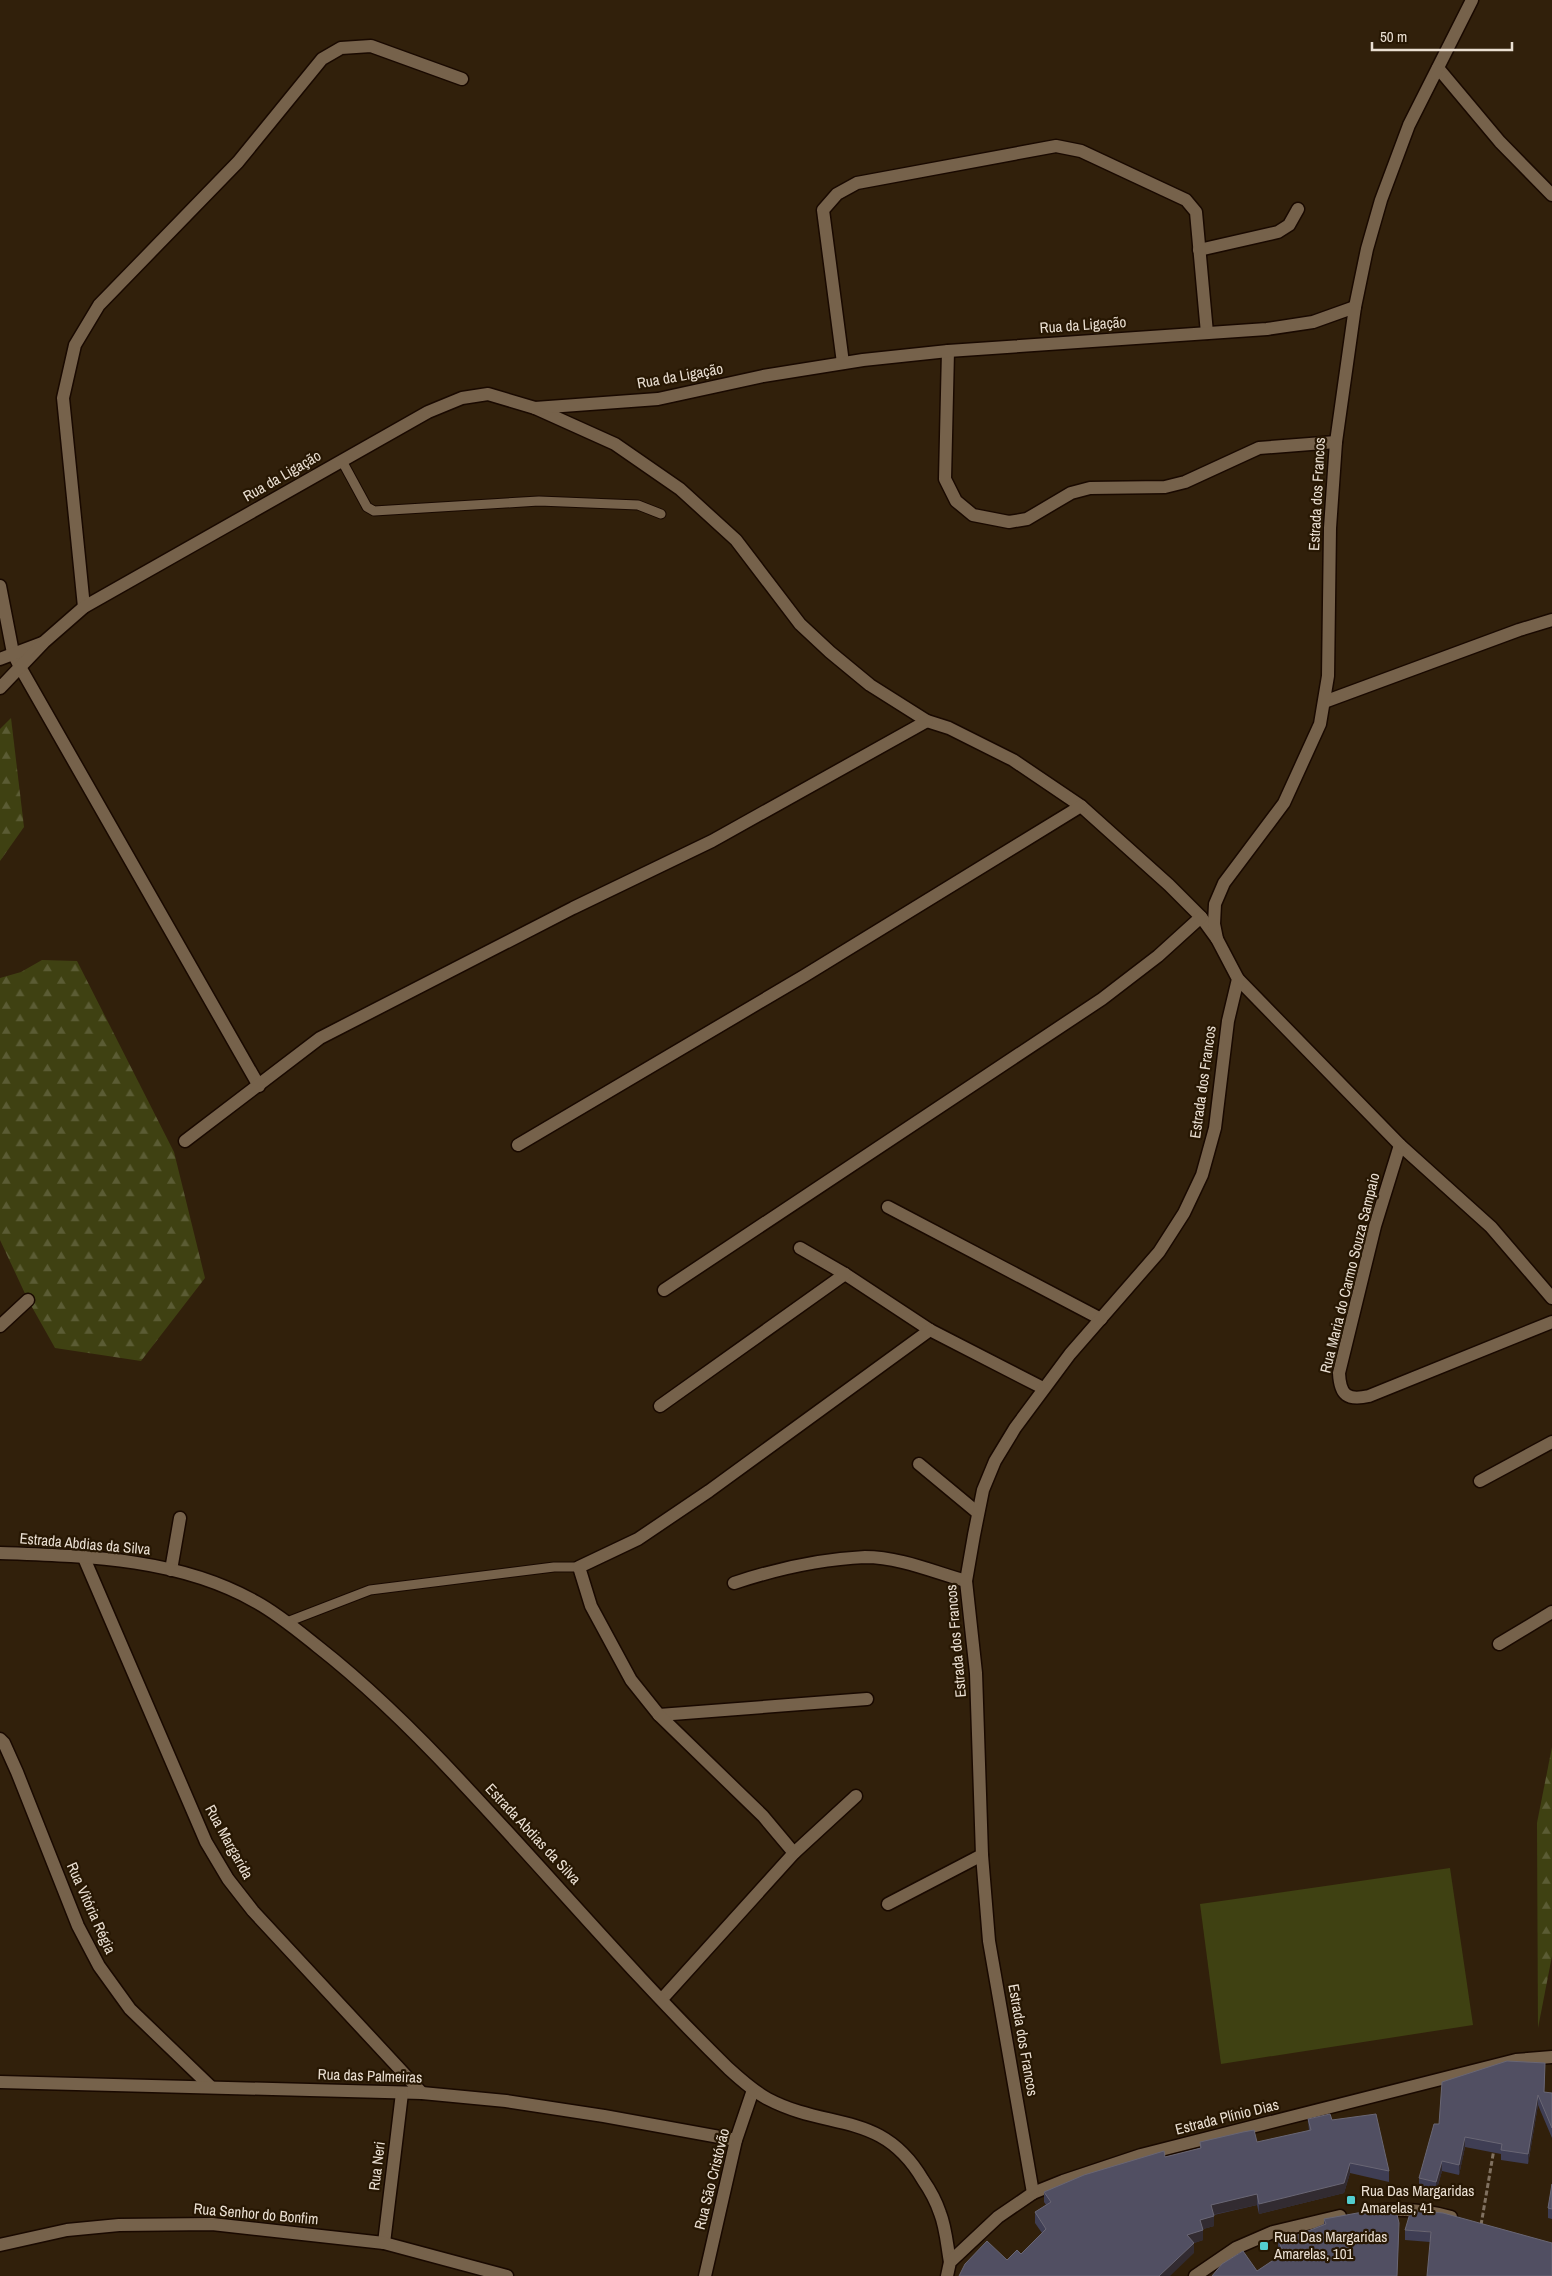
<svg xmlns="http://www.w3.org/2000/svg" width="1552" height="2276" font-family="'Archivo Narrow',sans-serif">
	<style>
		.forest { fill: url(#forest-firs) }
		.pitch { fill: #3f4112 }
		.lines { fill: none; stroke-linecap: round; stroke-linejoin: round }
		.lane-casing { stroke: #190900; stroke-width: 11 }
		.street-casing { stroke: #190900; stroke-width: 15 }
		.secondary-casing { stroke: #190900; stroke-width: 15 }
		.path { stroke: #807160; stroke-width: 3; stroke-dasharray: 5 2.5; stroke-linecap: butt }
		.lane { stroke: #76624b; stroke-width: 9 }
		.street { stroke: #76624b; stroke-width: 12 }
		.secondary { stroke: #76624b; stroke-width: 12 }
		.wall { fill: #3f3e54 }
		.shaded-wall { fill: #322b31 }
		.building { fill: #514f62; stroke: #696674 }
		.poi-dot { fill: #52cdcf; stroke: #271703; stroke-width: 2 }
		.labels { text-anchor: middle; stroke-width: 4.5; stroke-linejoin: round; paint-order: stroke }
		.street-label { font-size: 15px; fill: #eadfd2; stroke: #271703 }
		.poi-label { font-size: 15px; fill: #eadfd2; stroke: #271703; text-anchor: start }
	</style>
	<defs>
		<pattern id="forest-firs" width="22" height="20" patternUnits="userSpaceOnUse" patternTransform="scale(1.25)"><rect width="22" height="20" fill="#3f4112"/><path d="M5 1l3.5 6h-7zM16 11l3.5 6h-7z" fill="#5b5c34"/></pattern>
	</defs>
	<rect width="100%" height="100%" fill="#31200b"/>
	<g class="forest">
		<path d="M11,718l13,109 -24,34v-132z"/>
		<path d="M42,960l35,1 97,191 31,126 -64,83 -86,-13 -27,-48 -28,-60v-262l21,-6z"/>
		<path d="M1552,1747v209l-14,72 -1,-205z"/>
	</g>
	<path class="pitch" d="M1450,1868l23,157 -252,39 -21,-160z"/>
	<g class="lines">
		<defs>
			<g id="lane">
				<path d="M342,461l25,46 7,4 165,-10 99,4 23,9"/>
				<path d="M287,1622l83,-32 184,-23h25"/>
			</g>
			<g id="street">
				<path d="M1438,68l62,74 52,53"/>
				<path d="M1199,250l79,-18 11,-7 9,-16"/>
				<path d="M948,351l-3,128 11,22 17,14 36,7 18,-3 44,-26 19,-5 75,-1 20,-5 74,-34 77,-6"/>
				<path d="M843,363l-20,-153 14,-16 20,-11 199,-37 25,5 105,49 10,12 11,121"/>
				<path d="M535,408l80,36 65,45 56,51 64,84 30,28 40,33 57,36 22,7 64,32 68,46 88,79 32,32 16,22"/>
				<path d="M0,586l13,67 7,14 239,419"/>
				<path d="M84,607l-21,-209 12,-53 24,-40 139,-143 84,-103 19,-11 30,-2 91,33"/>
				<path d="M1324,702l195,-72 33,-10"/>
				<path d="M185,1141l135,-103 253,-130 139,-67 215,-120"/>
				<path d="M518,1145l286,-169 277,-170"/>
				<path d="M1400,1145l-25,81 -36,147c1,22 8,28 30,23l183,-74"/>
				<path d="M888,1207l213,112"/>
				<path d="M800,1248l45,26 85,56 113,58"/>
				<path d="M664,1290l438,-291 56,-43 43,-39"/>
				<path d="M0,1326l28,-26"/>
				<path d="M660,1406l185,-132"/>
				<path d="M919,1464l59,49"/>
				<path d="M1480,1481l72,-39"/>
				<path d="M84,1558l122,284 22,37 25,32 169,182"/>
				<path d="M171,1570l9,-52"/>
				<path d="M734,1583c42,-14 87,-24 131,-26 34,0 69,15 101,24"/>
				<path d="M1499,1644l53,-32"/>
				<path d="M659,1715l208,-16"/>
				<path d="M0,1739l4,4 13,29 61,154 21,40 31,43 81,78"/>
				<path d="M794,1853l-31,-37 -104,-101 -28,-35 -40,-74 -12,-39 59,-28 71,-48 221,-161"/>
				<path d="M888,1904l94,-49"/>
				<path d="M662,1999l132,-146 62,-57"/>
				<path d="M0,2082l422,11 84,8 98,15 132,24"/>
				<path d="M1033,2193l30,-12 78,-26 375,-95 36,-3"/>
				<path d="M384,2243l18,-150"/>
				<path d="M0,2245l67,-15 52,-5 93,-1 172,19 123,33"/>
				<path d="M705,2276l31,-136 17,-50"/>
			</g>
			<g id="secondary">
				<path d="M0,659l42,-16"/>
				<path d="M0,688l44,-46 40,-35 344,-195 34,-14 26,-4 47,14 123,-9 105,-23 100,-16 85,-9 319,-22 46,-7 42,-15"/>
				<path d="M1238,979l162,166 91,82 61,71"/>
				<path d="M0,1553c86,3 179,5 256,49 22,12 41,28 61,44 55,43 103,91 150,142 87,93 170,191 261,280 12,11 25,23 40,31 61,32 114,11 155,81 7,10 13,21 17,33 6,15 7,33 10,49"/>
				<path d="M1367,2212c29,-4 55,-3 84,5"/>
				<path d="M947,2276l3,-14 48,-45 35,-24 -44,-252 -7,-86 -6,-182 -10,-92 8,-46 9,-45 12,-29 20,-33 55,-74 89,-102 25,-39 18,-38 13,-47 13,-107 10,-42 -21,-40 -3,-15 1,-20 9,-21 60,-80 36,-79 8,-48 2,-148 6,-86 19,-135 12,-58 14,-49 28,-75 63,-125"/>
				<path d="M1195,2276l41,-28 37,-16 67,-16"/>
			</g>
		</defs>
		<use href="#lane" class="lane-casing"/>
		<use href="#street" class="street-casing"/>
		<use href="#secondary" class="secondary-casing"/>
		<path class="path" d="M1481,2225l13,-76"/>
		<use href="#lane" class="lane"/>
		<use href="#street" class="street"/>
		<use href="#secondary" class="secondary"/>
	</g>
	<g class="wall">
		<path d="M1545,2073l-1,19 8,1v45l-14,-33 -10,59 -27,-4v-6l-36,-7 -6,28 -17,-4 -6,21 -17,-4v-10l20,-54z"/>
		<path d="M1308,2119l24,1 57,51v11l-39,-9 -6,20 -85,21 -2,-9 -43,10v11l-11,3v11l-9,3v10l-187,7 14,-6 21,-21 -7,-10v-11l11,-7 -2,-3v-10l156,-44v-6h57l52,-11z"/>
		<path d="M1552,2184v35l-4,-1v-10z"/>
		<path d="M1324,2219l75,13 -2,44h-185l45,-5 24,-16 -3,-5v-10l17,-4 29,-12z"/>
		<path d="M1405,2230l147,13 -122,-1 -25,-2z"/>
	</g>
	<g class="shaded-wall">
		<path d="M1538,2095v10l-10,59v-10z"/>
		<path d="M1465,2137v10l-6,28v-10z"/>
		<path d="M1442,2161v10l-6,21v-10z"/>
		<path d="M1350,2163v10l-6,20 -85,21v-10z"/>
		<path d="M1257,2194v11l-46,10v-10z"/>
		<path d="M1214,2216v10l-14,4v-10z"/>
		<path d="M1203,2230v10l-9,3v10l-24,23h-11l28,-41z"/>
	</g>
	<g class="building">
		<path d="M1507,2061l38,2 -1,29 8,1v35l-14,-33 -10,59 -27,-4 1,-6 -37,-7 -6,28 -17,-4 -6,21 -17,-4 15,-54h5l3,-42z"/>
		<path d="M1330,2114l2,6 44,-6 13,57 -39,-8 -6,20 -85,21 -2,-10 -46,11 3,11 -14,4 3,10 -16,5 7,8 -35,33h-200l6,-12 22,-23 20,19 10,-10 4,4 25,-25 -11,-17 16,-10 -7,-10 40,-17 80,-24 1,6 36,-9 -1,-6 43,-10 11,-2 3,12 54,-12 -3,-11z"/>
		<path d="M1552,2184v25l-4,-1z"/>
		<path d="M1374,2210h22l3,13 -2,53h-185l10,-12 21,-13 14,20 27,-18 -6,-13 15,-7 2,3 31,-12 -2,-5z"/>
		<path d="M1411,2210l32,3 109,30v33h-125l4,-44 -26,-2z"/>
	</g>
	<g class="poi-dot">
		<rect x="1346" y="2195" width="10" height="10" rx="2.5"/>
		<rect x="1259" y="2241" width="10" height="10" rx="2.5"/>
	</g>
	<g class="labels">
		<g class="street-label">
			<text transform="translate(1083 325) rotate(-4)" y="5">Rua da Ligação</text>
			<text transform="translate(680 376) rotate(-10)" y="5">Rua da Ligação</text>
			<text transform="translate(282 476) rotate(-30)" y="5">Rua da Ligação</text>
			<text transform="translate(1317 494) rotate(-87)" y="5">Estrada dos Francos</text>
			<text transform="translate(1203 1082) rotate(-82)" y="5">Estrada dos Francos</text>
			<text transform="translate(1350 1273) rotate(-76)" y="5">Rua Maria do Carmo Souza Sampaio</text>
			<text transform="translate(85 1544) rotate(5)" y="5">Estrada Abdias da Silva</text>
			<text transform="translate(956 1641) rotate(-95)" y="5">Estrada dos Francos</text>
			<text transform="translate(533 1834) rotate(47)" y="5">Estrada Abdias da Silva</text>
			<text transform="translate(229 1842) rotate(61)" y="5">Rua Margarida</text>
			<text transform="translate(91 1908) rotate(66)" y="5">Rua Vitória Régia</text>
			<text transform="translate(1023 2040) rotate(80)" y="5">Estrada dos Francos</text>
			<text transform="translate(370 2076) rotate(2)" y="5">Rua das Palmeiras</text>
			<text transform="translate(1227 2117) rotate(-14)" y="5">Estrada Plínio Dias</text>
			<text transform="translate(377 2166) rotate(-83)" y="5">Rua Neri</text>
			<text transform="translate(712 2179) rotate(-76)" y="5">Rua São Cristóvão</text>
			<text transform="translate(256 2214) rotate(5)" y="5">Rua Senhor do Bonfim</text>
		</g>
		<g class="poi-label">
			<text x="1361" y="2196">Rua Das Margaridas<tspan x="1361" dy="17">Amarelas, 41</tspan></text>
			<text x="1274" y="2242">Rua Das Margaridas<tspan x="1274" dy="17">Amarelas, 101</tspan></text>
		</g>
	</g>
	<path d="M1372 42v8h140v-8" fill="none" stroke="#eadfd2" stroke-width="2.5"/>
	<text x="1380" y="42" font-size="15" fill="#eadfd2" stroke="#271703" stroke-width="4" paint-order="stroke">50 m</text>
</svg>
